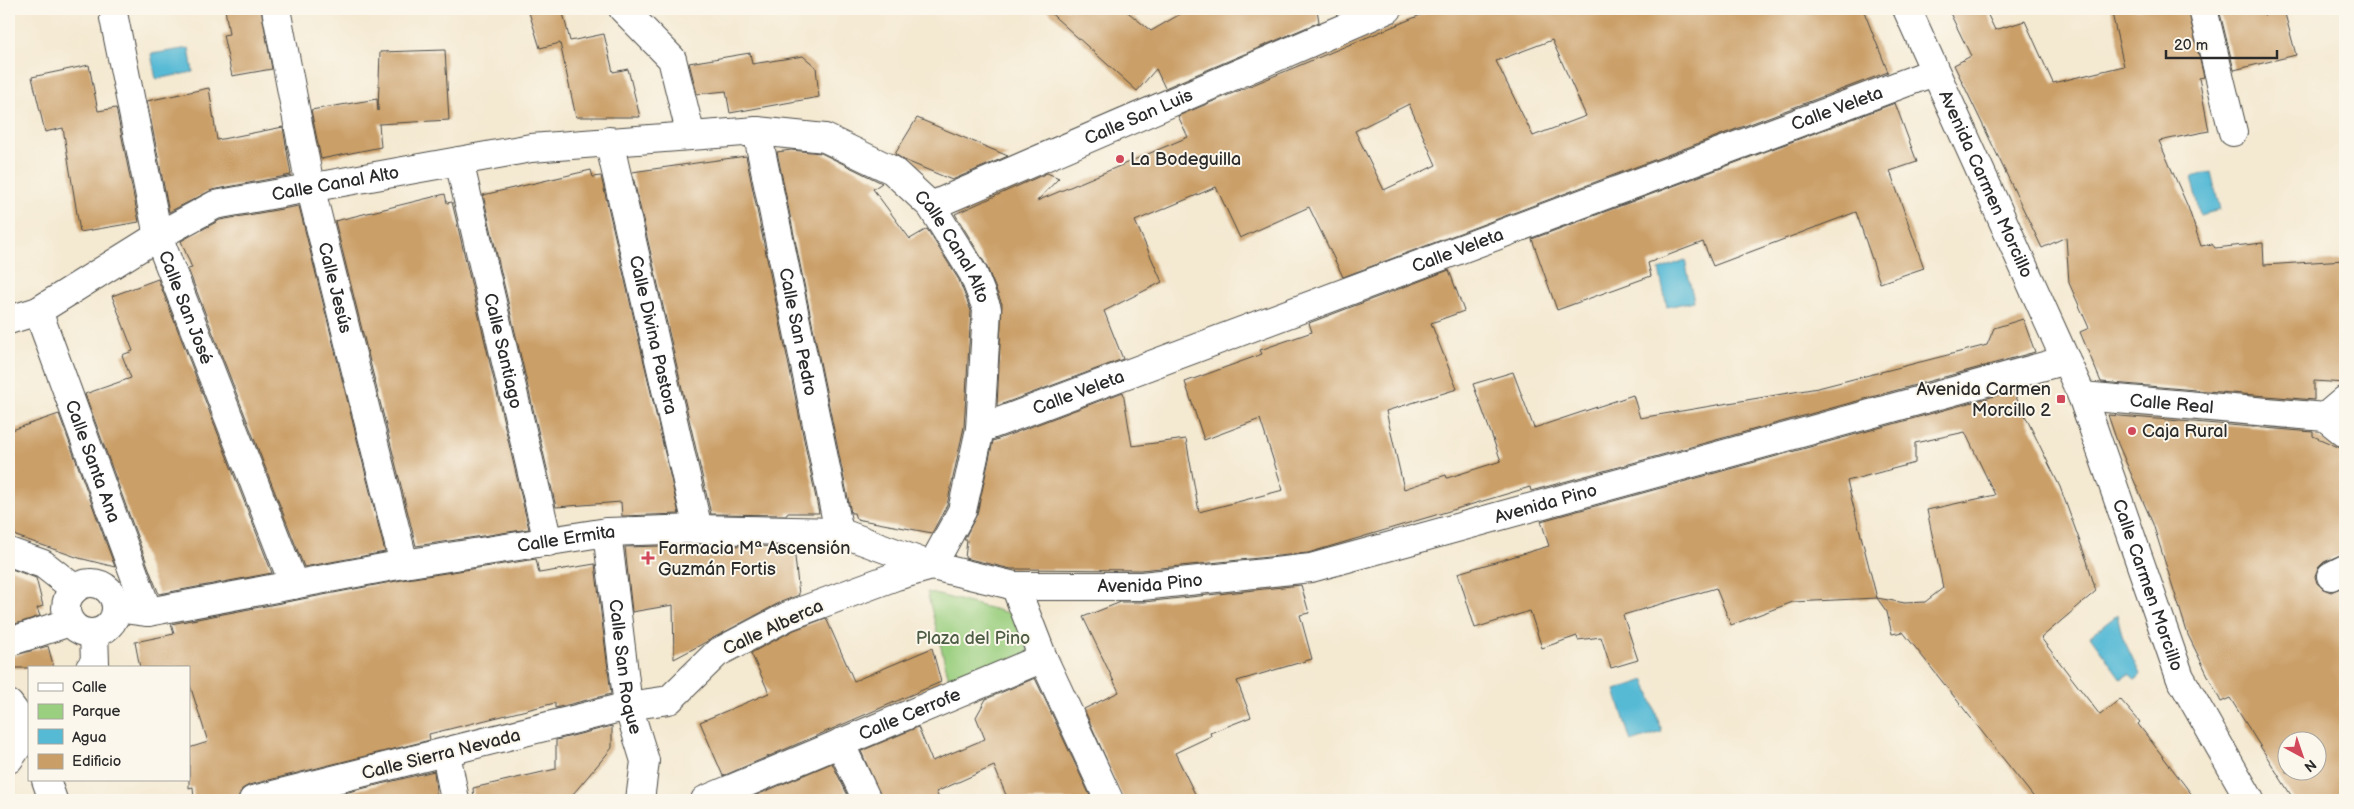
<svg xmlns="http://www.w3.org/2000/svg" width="2354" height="809" font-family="'Balsamiq Sans',sans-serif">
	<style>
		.green { fill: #9bcf80; stroke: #637d56 }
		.water { fill: #57bad5; stroke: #417280 }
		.building { fill: #ca9f67; fill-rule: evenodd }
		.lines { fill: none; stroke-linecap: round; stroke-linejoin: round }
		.minor-casing { stroke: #494844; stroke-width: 30 }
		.minor { stroke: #fff; stroke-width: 28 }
		.poi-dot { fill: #d1495b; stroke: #fbf7ec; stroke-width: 2 }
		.labels { text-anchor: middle; stroke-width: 4; stroke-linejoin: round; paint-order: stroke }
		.street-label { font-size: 18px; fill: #2b2b2b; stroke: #fbf7ec }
		.poi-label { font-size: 18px; fill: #2b2b2b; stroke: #fbf7ec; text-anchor: start }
		.park-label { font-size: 18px; fill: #4d5c44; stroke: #fbf7ec }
	</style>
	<rect width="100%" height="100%" fill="#fbf7ec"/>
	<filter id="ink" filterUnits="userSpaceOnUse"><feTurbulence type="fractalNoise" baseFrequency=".02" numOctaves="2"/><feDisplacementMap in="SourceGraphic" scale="10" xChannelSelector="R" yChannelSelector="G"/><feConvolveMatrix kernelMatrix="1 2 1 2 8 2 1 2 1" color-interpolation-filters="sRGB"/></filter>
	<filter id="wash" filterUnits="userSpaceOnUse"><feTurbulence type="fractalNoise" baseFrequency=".0096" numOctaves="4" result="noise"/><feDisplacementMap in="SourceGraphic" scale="20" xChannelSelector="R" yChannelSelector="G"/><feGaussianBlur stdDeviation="1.12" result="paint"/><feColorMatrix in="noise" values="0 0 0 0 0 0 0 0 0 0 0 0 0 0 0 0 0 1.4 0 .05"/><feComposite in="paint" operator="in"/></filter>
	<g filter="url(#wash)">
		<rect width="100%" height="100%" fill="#f4e9d1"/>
		<path class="green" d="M927,592l90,23 13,37 -80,31z"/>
		<g class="water">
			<path d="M189,48l4,24 -37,7 -5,-25z"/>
			<path d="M2211,172l9,38 -20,5 -9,-38z"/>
			<path d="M1685,260l9,41 -27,6 -8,-37z"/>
			<path d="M2117,615l6,23 17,36 -4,6 -7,-6 -8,5 -31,-43z"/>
			<path d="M1645,680l17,52 -31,10 -16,-52z"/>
		</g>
		<g id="blocks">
			<g class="building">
				<path d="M225,9h36l11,60 -40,7 -9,-41 6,-1z"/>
				<path d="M528,9h34l8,32 34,-7 9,38 15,-3 12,48h-64l-16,-74 -20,5z"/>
				<path d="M1046,9h78l27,22 38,-22h128l2,13 -154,66 -9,-19 -19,22z"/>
				<path d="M1435,9h428l25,63 -545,205 -34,-70 -69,31 -24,-51 -81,34 27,61 -58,29 19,48 -126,47 5,-102 -16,-39 -31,-51 92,-41 12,5 -22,23 151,-64 -10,-21zM1552,40l34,76 -53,20 -37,-75zM1409,104l27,61 -52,25 -29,-59z"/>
				<path d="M1948,9h37l10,21 30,-9 28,62 71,-17 -13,-57h77l16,68 -5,1 10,53 -50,10 29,66 13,39 11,-2 3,4 48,-5 1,22 81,-5v123l-31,-2v19l-213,-18 -21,-50 9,-4 -20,-45 -3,-46 -24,11 -88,-183 17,-9z"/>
				<path d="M2219,9h44l1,6 20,-5 12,45 -62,15z"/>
				<path d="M445,50l4,70 -70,4 2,23 -60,12 -10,-49 66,-11 1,12 2,-59z"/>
				<path d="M750,53l2,11 51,-8 13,11 3,30 -89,16 -4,-22 -29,3 -8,-31z"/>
				<path d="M89,65l9,46 18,-3 23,114 -59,10 -17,-104 -18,4 -13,-55z"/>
				<path d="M209,88l8,52 66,-13 8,48 -79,15 -43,22 -22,-111z"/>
				<path d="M1895,103l22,59 -27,9 34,97 -44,15 -24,-71 -143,54 -10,-24 -55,21 3,13 -94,34 -25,-71z"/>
				<path d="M917,118l91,38 -56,24 -48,-20 -9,-6z"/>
				<path d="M791,150l30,3 61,30 -9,6 37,50 17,-10 32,51 12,31 -7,116 -17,78 -15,28 -76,-14 -2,-6h-3l-74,-361z"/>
				<path d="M746,156l73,357h-32v2l-76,-1 -79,-342z"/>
				<path d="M591,170l2,7 8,-1 78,338 -57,2 -1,-14 -65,5 -73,-312z"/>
				<path d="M445,194l2,9 5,-1 77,327 -113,17 -81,-325z"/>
				<path d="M299,206l86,346 -81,15 -116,-298 4,-1 -11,-27 39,-21z"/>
				<path d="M1449,270l15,41 -33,12 26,66 -71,22 18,78 42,-14 1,3 54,-17 -28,-77 40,-12 21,56 99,-33 7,23 178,-30 169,-43 7,-17 29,-9 12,33 -504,139 -1,-4 -222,66 -167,17 -130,-1 -46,-11 2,-18h-3l13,-26 16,-73 130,-49 9,54 54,-7 13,73 84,-22 -23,-71 -56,21 -19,-58 77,-28 -2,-4 52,-18 -3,-9z"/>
				<path d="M158,279l114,294 -113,21 -7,-17 -67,-183 46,-16 -9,-23 11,-4 -21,-55z"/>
				<path d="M2013,391l47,96 27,74 9,30 -55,47 59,77 20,-16 20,23 -2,2 58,76h-160l-133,-168 -11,2 -5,-22 -10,-14 -84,4 -62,23 -15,-37 -93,27 15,45 -27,8 -10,-31 -23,3 -1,-4 -35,12 -12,-37 -55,17 -17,-55 91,-27 -8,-25zM1965,432l30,63 -68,15 16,78 -18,14 -20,1 -28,-5 -30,-117 68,-18v-20z"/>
				<path d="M59,414l56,153 -36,-9 -63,-22 -7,-20v-85z"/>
				<path d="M2108,415l205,17v4l32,14v103l-21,9 -6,6 -3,8 2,7 6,6 8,3 14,-6v214h-51l-64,-102 -9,4 -33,-67 -35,-111 -35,-80zM2286,742h30v30h-30z"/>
				<path d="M698,545l96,2 5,48 -18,7 -107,57 -1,-54 -41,7 -7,-65z"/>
				<path d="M536,559l3,14 56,-9 16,130 -56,14v-5l-126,31 1,6 -181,45 -7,4 -4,11h-44l-1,-13 -4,1v-40l19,-6 -19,-60v-14h-49l-5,-26 39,-8 -3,-10 236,-45z"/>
				<path d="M9,568l27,10 7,28 -6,2 3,8 -31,10z"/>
				<path d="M1301,585l8,28 -9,2 12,44 -75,22 14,36 -41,16 1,3 -36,17 23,47h-74l-40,-91 35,-17 -36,-75 38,-15h23z"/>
				<path d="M826,618l28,63 78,-33 9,34 -218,94 -23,-54 69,-29 -18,-40 43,-23z"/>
				<path d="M48,646l6,22h-45v-11z"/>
				<path d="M1035,678l57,122h-84l-14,-34 -58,26 4,8h-58l-21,-49 57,-24 14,34 27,-11 26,-11 -9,-22 10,-18z"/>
				<path d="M612,726v22l-44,52h-94l-1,-12 83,-19v-29z"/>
				<path d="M832,763l18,37h-105z"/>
				<path d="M434,771l3,29h-121z"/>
			</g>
		</g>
	</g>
	<g filter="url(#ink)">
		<use href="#blocks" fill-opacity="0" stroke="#494844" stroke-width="1"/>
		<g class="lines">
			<defs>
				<g id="minor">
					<path id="s1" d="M276,9l34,177 94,378"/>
					<path d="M623,9l49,50 19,77"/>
					<path id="s2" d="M1907,9l175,387 98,281 70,123"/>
					<path d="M2203,9l30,123"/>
					<path id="s3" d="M114,18l44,218 136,349"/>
					<path id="s4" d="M757,131l82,401"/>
					<path id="s5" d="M609,141l89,388"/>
					<path id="s6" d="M459,161l89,381"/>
					<path id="s7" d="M931,206l457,-197"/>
					<path id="s8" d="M38,311l110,301"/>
					<path id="s9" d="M9,320l29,-9 120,-75 57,-31 316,-57 226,-17 68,7 67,32 39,36 42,67 14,36 -7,120 -18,82 -30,55 -36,10 -108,40 -71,37 -48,47 -41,6 -375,94"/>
					<path id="s10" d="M2082,396l243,21 20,16"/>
					<path d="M2325,417l20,-17"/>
					<path id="s11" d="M980,429l954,-357"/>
					<path id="s12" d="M607,532l21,174 17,55 -5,39"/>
					<path d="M9,552l34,12 32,25"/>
					<path d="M2331,576l14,-7"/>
					<circle cx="91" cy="608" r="25"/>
					<path d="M1015,586l28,72 66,142"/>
					<path id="s13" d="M117,608l31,4 256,-48 203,-32 91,-3 141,3 93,34 83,20h127l169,-18 755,-208"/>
					<path d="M9,642l61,-20"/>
					<path d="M90,668l5,-5 -1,-30"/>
					<path d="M9,704l20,27"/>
					<path d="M840,743l27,57"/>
					<path d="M446,753l9,47"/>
					<path d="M9,759l20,-28"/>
					<path d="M46,780l7,20"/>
					<path id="s14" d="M705,800l338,-142"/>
				</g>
			</defs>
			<use href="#minor" class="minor-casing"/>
			<use href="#minor" class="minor"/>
		</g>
	</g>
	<g class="poi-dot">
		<circle cx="1120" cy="159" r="5"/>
		<rect x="2056" y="394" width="10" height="10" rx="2.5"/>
		<circle cx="2132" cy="431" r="5"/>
		<path d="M645.5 550.5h5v5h5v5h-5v5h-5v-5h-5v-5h5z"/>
	</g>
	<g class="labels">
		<g class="street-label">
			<text dy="6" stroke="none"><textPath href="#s11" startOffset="915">Calle Veleta</textPath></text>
			<text dy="6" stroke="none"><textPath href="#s7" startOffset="226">Calle San Luis</textPath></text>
			<text dy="6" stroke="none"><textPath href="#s9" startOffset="359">Calle Canal Alto</textPath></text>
			<text dy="6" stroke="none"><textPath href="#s2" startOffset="192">Avenida Carmen Morcillo</textPath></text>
			<text dy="6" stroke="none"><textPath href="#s9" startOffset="1026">Calle Canal Alto</textPath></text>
			<text dy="6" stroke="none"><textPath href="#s11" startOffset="510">Calle Veleta</textPath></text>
			<text dy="6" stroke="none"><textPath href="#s1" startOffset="285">Calle Jesús</textPath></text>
			<text dy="6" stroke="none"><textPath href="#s3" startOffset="299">Calle San José</textPath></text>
			<text dy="6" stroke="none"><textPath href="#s4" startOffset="205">Calle San Pedro</textPath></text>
			<text dy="6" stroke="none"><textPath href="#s5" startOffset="199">Calle Divina Pastora</textPath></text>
			<text dy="6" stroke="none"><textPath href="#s6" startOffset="195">Calle Santiago</textPath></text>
			<text dy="6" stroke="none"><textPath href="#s11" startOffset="105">Calle Veleta</textPath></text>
			<text dy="6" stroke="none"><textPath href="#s10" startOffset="90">Calle Real</textPath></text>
			<text dy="6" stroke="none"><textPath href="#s8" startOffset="160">Calle Santa Ana</textPath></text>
			<text dy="6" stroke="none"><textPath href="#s13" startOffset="1454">Avenida Pino</textPath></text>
			<text dy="6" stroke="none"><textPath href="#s13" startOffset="456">Calle Ermita</textPath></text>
			<text dy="6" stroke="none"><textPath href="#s13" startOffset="1049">Avenida Pino</textPath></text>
			<text dy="6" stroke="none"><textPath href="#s2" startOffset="625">Calle Carmen Morcillo</textPath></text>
			<text transform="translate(773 627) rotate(-25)" y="6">Calle Alberca</text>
			<text dy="6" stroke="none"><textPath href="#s12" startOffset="136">Calle San Roque</textPath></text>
			<text dy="6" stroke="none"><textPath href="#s14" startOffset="222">Calle Cerrofe</textPath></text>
			<text transform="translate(441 754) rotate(-14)" y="6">Calle Sierra Nevada</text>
		</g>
		<g class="poi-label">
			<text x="1130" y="165">La Bodeguilla</text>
			<text x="2051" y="395" text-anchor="end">Avenida Carmen<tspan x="2051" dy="21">Morcillo 2</tspan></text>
			<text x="2142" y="437">Caja Rural</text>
			<text x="658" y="554">Farmacia Mª Ascensión<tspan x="658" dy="21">Guzmán Fortis</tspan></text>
		</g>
		<g class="park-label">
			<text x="973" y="644">Plaza del Pino</text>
		</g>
	</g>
	<rect width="2354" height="809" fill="none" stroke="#fbf7ec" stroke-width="30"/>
	<rect x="28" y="666" width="162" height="115" fill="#fbf7ec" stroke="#a8a59f"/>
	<rect x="38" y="683" width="25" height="8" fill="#ffffff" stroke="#a8a59f"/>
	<text x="72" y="692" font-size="15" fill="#2b2b2b">Calle</text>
	<rect x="38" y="704" width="25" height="15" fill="#9bcf80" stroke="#a8a59f"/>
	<text x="72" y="716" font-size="15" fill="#2b2b2b">Parque</text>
	<rect x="38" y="729" width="25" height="15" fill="#57bad5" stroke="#a8a59f"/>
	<text x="72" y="742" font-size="15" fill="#2b2b2b">Agua</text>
	<rect x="38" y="754" width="25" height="15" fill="#ca9f67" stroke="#a8a59f"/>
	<text x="72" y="766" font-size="15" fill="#2b2b2b">Edificio</text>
	<g transform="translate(2302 756) rotate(140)"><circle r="24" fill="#fbf7ec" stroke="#a8a59f"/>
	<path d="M0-4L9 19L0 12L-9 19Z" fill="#d1495b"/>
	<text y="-8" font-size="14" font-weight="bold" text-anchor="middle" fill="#2b2b2b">N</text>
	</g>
	<path d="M2166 50v8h111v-8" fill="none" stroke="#2b2b2b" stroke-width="2.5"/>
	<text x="2174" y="50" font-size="15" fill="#2b2b2b" stroke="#fbf7ec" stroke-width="4" paint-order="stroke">20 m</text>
</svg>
